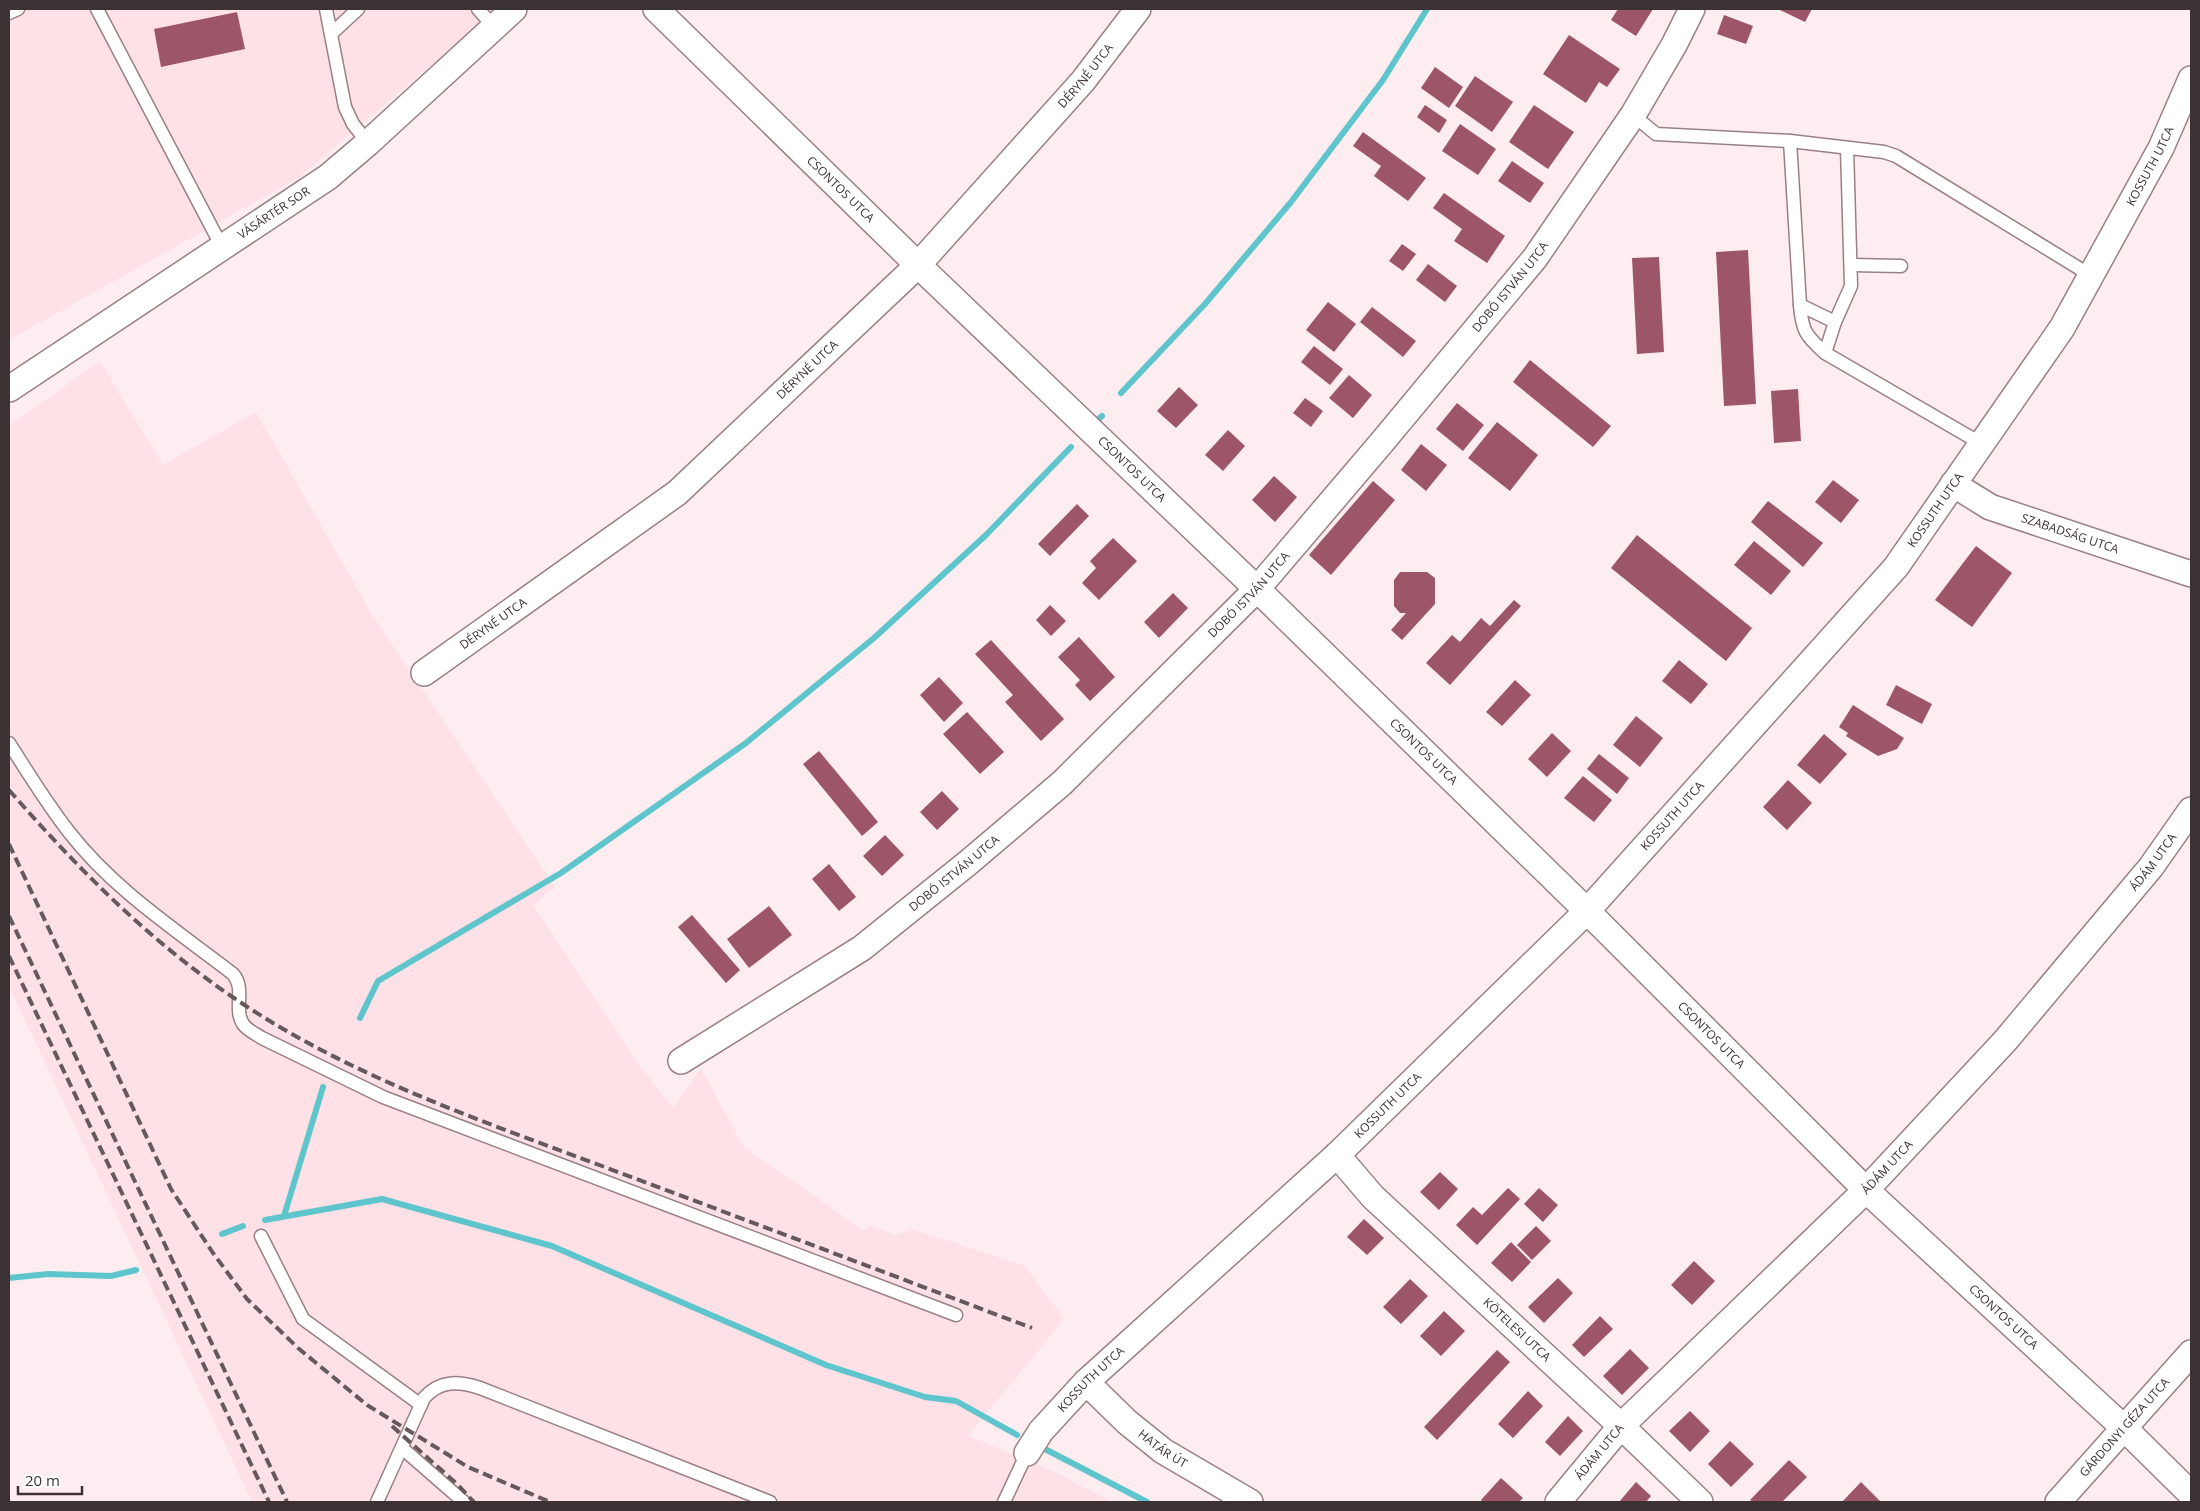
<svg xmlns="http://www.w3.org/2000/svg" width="2200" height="1511" font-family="'Open Sans',sans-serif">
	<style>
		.built { fill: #fee1e6 }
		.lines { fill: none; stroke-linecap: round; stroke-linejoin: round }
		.stream { stroke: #5dc5cb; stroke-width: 6 }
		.building { fill: #9d5667 }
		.service-casing { stroke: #998085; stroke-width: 15 }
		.minor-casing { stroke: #998085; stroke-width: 28 }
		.service { stroke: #fff; stroke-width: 12 }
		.minor { stroke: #fff; stroke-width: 25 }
		.rail { stroke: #65595b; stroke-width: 4; stroke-dasharray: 10 5; stroke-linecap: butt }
		.labels { text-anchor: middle; stroke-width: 5; stroke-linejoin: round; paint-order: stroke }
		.street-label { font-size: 12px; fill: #3c3133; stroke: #fff }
	</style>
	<rect width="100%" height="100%" fill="#feedf0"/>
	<g class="built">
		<path d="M9,9h488l-199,169 -289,162z"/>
		<path d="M100,361l63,104 93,-53 117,204 182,271 -22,18 103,156 37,47 28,-39 43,78 119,83 8,-5 24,10 16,-6 114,37 39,53 -96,117 89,37 55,29h-860l-243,-516v-560z"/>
	</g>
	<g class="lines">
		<g class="stream">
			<path d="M1121,393l84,-89 86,-102 92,-122 44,-71"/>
			<path d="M1092,425l10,-9"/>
			<path d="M360,1018l18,-37 183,-108 185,-130 128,-105 112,-103 85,-88"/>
			<path d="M284,1216l39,-129"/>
			<path d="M265,1220l117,-21 170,47 274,119 99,32 31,4 61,34"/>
			<path d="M222,1234l21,-8"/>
			<path d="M9,1278l39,-4 63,2 25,-6"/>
			<path d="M1043,1448l104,54"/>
		</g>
	</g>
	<g class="building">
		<path d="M1618,9h35l-17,27 -25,-16z"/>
		<path d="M1778,9h34l-7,13z"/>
		<path d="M237,12l8,37 -84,18 -7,-38z"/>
		<path d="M1724,15l29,11 -7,18 -29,-10z"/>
		<path d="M1569,35l51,34 -13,18 -8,-5 -13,21 -43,-29z"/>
		<path d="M1435,67l28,20 -14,21 -28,-20z"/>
		<path d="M1475,76l38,26 -21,30 -37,-26z"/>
		<path d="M1425,105l22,15 -8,13 -22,-16z"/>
		<path d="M1534,105l40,27 -26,37 -39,-27z"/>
		<path d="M1460,124l36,25 -18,26 -36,-24z"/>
		<path d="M1363,132l63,46 -18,23 -34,-25 7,-10 -28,-20z"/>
		<path d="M1512,161l32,22 -14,20 -32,-22z"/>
		<path d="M1444,193l61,43 -18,27 -33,-22 8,-12 -29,-21z"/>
		<path d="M1402,244l14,10 -13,17 -14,-10z"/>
		<path d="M1748,250l8,154 -32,2 -8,-154z"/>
		<path d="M1659,257l5,95 -27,2 -5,-96z"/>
		<path d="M1428,264l29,22 -12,16 -29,-22z"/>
		<path d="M1328,302l28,22 -22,28 -28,-22z"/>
		<path d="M1372,307l44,34 -13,16 -43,-35z"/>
		<path d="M1314,346l29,23 -13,16 -29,-23z"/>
		<path d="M1530,360l81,66 -18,21 -80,-65z"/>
		<path d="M1349,375l23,20 -19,23 -24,-20z"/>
		<path d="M1179,387l19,18 -22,23 -19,-17z"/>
		<path d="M1798,389l3,52 -27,2 -3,-52z"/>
		<path d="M1305,398l18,13 -12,16 -18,-14z"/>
		<path d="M1457,403l27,22 -21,26 -27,-22z"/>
		<path d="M1497,422l41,33 -28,36 -42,-33z"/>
		<path d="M1228,430l17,16 -22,25 -18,-16z"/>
		<path d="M1421,444l26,21 -21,26 -25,-21z"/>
		<path d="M1274,476l23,21 -22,25 -23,-22z"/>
		<path d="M1833,480l26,20 -18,23 -26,-21z"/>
		<path d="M1373,481l22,19 -64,75 -22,-20z"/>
		<path d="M1768,501l55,42 -20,24 -52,-45z"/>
		<path d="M1077,504l12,12 -39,40 -12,-12z"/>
		<path d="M1637,535l115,93 -26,33 -115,-93z"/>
		<path d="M1113,538l24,23 -38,39 -17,-17 14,-15 -6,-7z"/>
		<path d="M1754,541l37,30 -20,24 -37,-30z"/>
		<path d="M1976,546l36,27 -40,54 -37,-27z"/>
		<path d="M1400,572h27l8,6v26l-33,36 -11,-10 15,-17h-6l-6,-7v-26z"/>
		<path d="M1173,593l15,15 -29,30 -15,-16z"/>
		<path d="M1514,600l7,6 -71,79 -24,-22 26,-28 8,7 21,-24 9,8z"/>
		<path d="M1050,605l16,16 -15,15 -15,-16z"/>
		<path d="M1079,637l36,40 -25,24 -15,-16 5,-5 -22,-23z"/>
		<path d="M991,640l73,79 -23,22 -36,-39 8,-7 -38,-41z"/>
		<path d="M1679,660l29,24 -17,20 -29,-23z"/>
		<path d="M939,677l24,26 -19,19 -24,-27z"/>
		<path d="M1515,680l16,15 -29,31 -16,-14z"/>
		<path d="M1896,685l36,19 -10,20 -36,-19z"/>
		<path d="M1853,705l51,33 -7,11 -19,7 -32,-20 2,-3 -9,-6z"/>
		<path d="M967,712l37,40 -24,22 -37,-40z"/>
		<path d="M1636,716l27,22 -23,29 -27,-22z"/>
		<path d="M1552,733l19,18 -24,26 -19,-18z"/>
		<path d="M1824,734l23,20 -27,30 -23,-19z"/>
		<path d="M819,751l59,71 -16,14 -59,-72z"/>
		<path d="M1599,754l30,24 -12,16 -30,-25z"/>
		<path d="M1583,776l29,24 -18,22 -30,-24z"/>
		<path d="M1788,780l24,23 -25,27 -24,-23z"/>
		<path d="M942,791l17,18 -22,21 -17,-18z"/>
		<path d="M885,835l19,20 -22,21 -19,-20z"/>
		<path d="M829,864l27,33 -17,14 -27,-32z"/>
		<path d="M769,906l23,29 -43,33 -22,-29z"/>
		<path d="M692,915l48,55 -14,13 -48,-56z"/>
		<path d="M1440,1172l18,17 -19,21 -19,-18z"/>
		<path d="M1508,1188l12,11 -43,46 -21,-20 17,-18 9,8z"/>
		<path d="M1539,1188l19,17 -15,17 -19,-18z"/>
		<path d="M1364,1219l20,19 -17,17 -20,-18z"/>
		<path d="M1536,1226l15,15 -19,19 -15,-15z"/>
		<path d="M1511,1242l20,20 -19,20 -21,-19z"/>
		<path d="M1694,1261l21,20 -23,24 -21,-20z"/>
		<path d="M1558,1278l15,15 -29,30 -16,-16z"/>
		<path d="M1410,1279l18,17 -27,28 -18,-17z"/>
		<path d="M1444,1311l21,20 -24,25 -21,-20z"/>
		<path d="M1600,1316l13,13 -29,28 -12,-12z"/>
		<path d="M1630,1349l19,19 -27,27 -19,-19z"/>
		<path d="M1497,1350l13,12 -73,78 -13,-13z"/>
		<path d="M1528,1391l15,15 -30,32 -15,-14z"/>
		<path d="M1690,1411l20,20 -20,21 -21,-21z"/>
		<path d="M1568,1416l15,15 -23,25 -15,-14z"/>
		<path d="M1730,1441l24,23 -23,23 -23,-23z"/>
		<path d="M1789,1460l18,17 -25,25h-29l-3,-2z"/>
		<path d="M1501,1478l22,20 -4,4h-36l-2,-2z"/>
		<path d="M1636,1482l15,14 -5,6h-27z"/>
		<path d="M1861,1482l19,19 -2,1h-36z"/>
	</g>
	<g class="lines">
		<defs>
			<g id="service">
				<path d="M97,9l125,238"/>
				<path d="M326,9l19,98 8,17 15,19"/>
				<path d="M478,9l16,18"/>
				<path d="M9,13l9,-4"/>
				<path d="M331,34l27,-25"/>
				<path d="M1633,115l23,19 134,7 94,11 12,4 194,119"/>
				<path d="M1790,141l10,164c2,26 6,31 25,48l157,91"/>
				<path d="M1852,265l49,1"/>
				<path d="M1800,305l35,17"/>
				<path d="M1825,353l10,-31 16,-36 -4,-138"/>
				<path d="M9,743c19,30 38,61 60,89 44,57 107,98 164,142 13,15 0,34 10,50 4,6 13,10 19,14l121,59 573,218"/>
				<path d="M261,1236l42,83 118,86"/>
				<path d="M402,1448l62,54"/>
				<path d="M377,1502l47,-104c16,-18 34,-17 56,-10l290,114"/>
				<path d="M1004,1502l23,-49"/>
			</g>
			<g id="minor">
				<path id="s1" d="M656,9l262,256 339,324 330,322 279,279 259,239 66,65"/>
				<path id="s2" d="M9,389l319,-212 40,-34 146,-134"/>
				<path id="s3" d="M1953,484l37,23 201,67"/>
				<path id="s4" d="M424,673l253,-180 241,-228 165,-184 55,-72"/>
				<path id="s5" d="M681,1061l181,-113 107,-86 93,-79 195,-194 126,-148 152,-183 98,-143 41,-70 18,-36"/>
				<path id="s6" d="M1337,1155l36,42 248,229 79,76"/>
				<path id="s7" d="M1086,1382l41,40 36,29 87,51"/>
				<path id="s8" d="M1027,1453l14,-22 45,-49 251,-227 250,-244 309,-344 166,-239 99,-180 30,-69"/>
				<path id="s9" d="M1558,1502l63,-76 245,-236 139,-149 146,-174 40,-57"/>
				<path id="s10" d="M2058,1502l133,-149"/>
			</g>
		</defs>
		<use href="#service" class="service-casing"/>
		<use href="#minor" class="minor-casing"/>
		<use href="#service" class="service"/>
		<use href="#minor" class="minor"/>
		<g class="rail">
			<path d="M9,790c70,80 144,155 234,214 110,73 236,116 359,162 144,54 287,108 430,162"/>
			<path d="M9,844l162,345 42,64 34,46 51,49 69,57 101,62 82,35"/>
			<path d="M9,916l278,586"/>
			<path d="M9,956l260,546"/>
			<path d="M392,1426l65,58 17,18"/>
		</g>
	</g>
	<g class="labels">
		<g class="street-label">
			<text dy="4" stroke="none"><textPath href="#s4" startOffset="895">DÉRYNÉ UTCA</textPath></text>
			<text dy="4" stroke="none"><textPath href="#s8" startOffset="1718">KOSSUTH UTCA</textPath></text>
			<text dy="4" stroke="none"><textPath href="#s1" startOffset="258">CSONTOS UTCA</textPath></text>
			<text dy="4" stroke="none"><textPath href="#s2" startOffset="318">VÁSÁRTÉR SOR</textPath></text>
			<text dy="4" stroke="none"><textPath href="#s5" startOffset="1142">DOBÓ ISTVÁN UTCA</textPath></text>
			<text dy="4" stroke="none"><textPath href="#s4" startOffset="490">DÉRYNÉ UTCA</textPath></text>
			<text dy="4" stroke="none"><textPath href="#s1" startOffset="662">CSONTOS UTCA</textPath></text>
			<text dy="4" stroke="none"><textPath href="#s8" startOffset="1312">KOSSUTH UTCA</textPath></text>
			<text dy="4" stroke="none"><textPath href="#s3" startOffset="128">SZABADSÁG UTCA</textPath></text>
			<text dy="4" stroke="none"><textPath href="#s5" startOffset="738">DOBÓ ISTVÁN UTCA</textPath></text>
			<text dy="4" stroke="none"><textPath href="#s4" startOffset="85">DÉRYNÉ UTCA</textPath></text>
			<text dy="4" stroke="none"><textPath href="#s1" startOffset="1068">CSONTOS UTCA</textPath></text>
			<text dy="4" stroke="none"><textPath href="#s8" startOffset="908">KOSSUTH UTCA</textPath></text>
			<text dy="4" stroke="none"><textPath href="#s9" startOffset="875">ÁDÁM UTCA</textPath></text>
			<text dy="4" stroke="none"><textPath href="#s5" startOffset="332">DOBÓ ISTVÁN UTCA</textPath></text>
			<text dy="4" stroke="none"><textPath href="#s1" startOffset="1472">CSONTOS UTCA</textPath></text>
			<text dy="4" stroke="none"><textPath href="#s8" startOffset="502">KOSSUTH UTCA</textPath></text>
			<text dy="4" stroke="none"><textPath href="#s9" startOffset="470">ÁDÁM UTCA</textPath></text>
			<text dy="4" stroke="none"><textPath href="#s1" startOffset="1878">CSONTOS UTCA</textPath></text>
			<text dy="4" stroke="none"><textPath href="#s6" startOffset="251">KÖTELESI UTCA</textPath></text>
			<text dy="4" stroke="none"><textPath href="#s8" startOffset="98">KOSSUTH UTCA</textPath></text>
			<text dy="4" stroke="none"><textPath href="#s10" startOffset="100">GÁRDONYI GÉZA UTCA</textPath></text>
			<text dy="4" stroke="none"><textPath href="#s7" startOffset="102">HATÁR ÚT</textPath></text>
			<text dy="4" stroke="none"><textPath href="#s9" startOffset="65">ÁDÁM UTCA</textPath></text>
		</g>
	</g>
	<rect width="2200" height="1511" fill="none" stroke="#3c3133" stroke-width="20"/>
	<path d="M18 1486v8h64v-8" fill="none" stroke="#3c3133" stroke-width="2.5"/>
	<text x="25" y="1486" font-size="15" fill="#3c3133" stroke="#ffffff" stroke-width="4" paint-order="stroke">20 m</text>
</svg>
